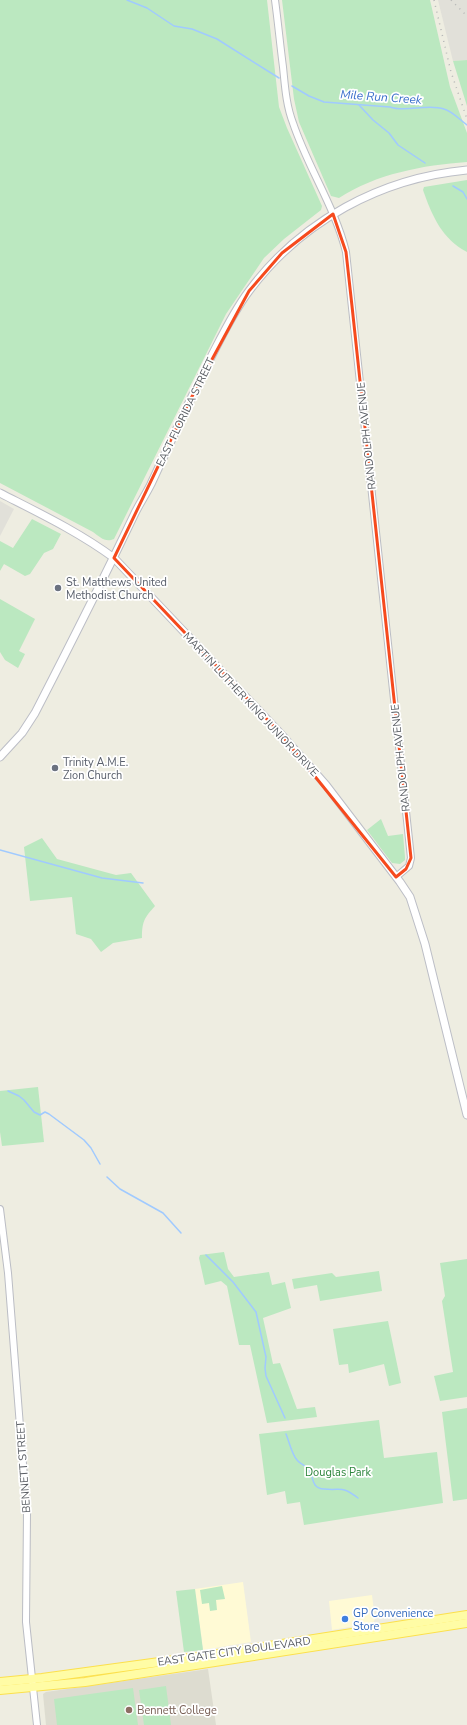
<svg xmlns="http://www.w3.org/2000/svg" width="467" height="1725" font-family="'Nunito Sans',sans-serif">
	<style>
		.commercial { fill: #fffad5 }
		.industrial { fill: #e1e0d9 }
		.education { fill: #dddcd0 }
		.green { fill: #bbe8c0 }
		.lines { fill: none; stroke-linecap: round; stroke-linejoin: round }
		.stream { stroke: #a0caff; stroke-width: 1.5 }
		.tertiary-casing { stroke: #bbbdc4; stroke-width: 8 }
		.secondary-casing { stroke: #bcbec6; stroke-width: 9 }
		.primary-casing { stroke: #fce04c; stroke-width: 10 }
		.tertiary { stroke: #fff; stroke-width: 6 }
		.secondary { stroke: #fff; stroke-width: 7 }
		.primary { stroke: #fffca5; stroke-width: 8 }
		.rail { stroke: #b5b6b6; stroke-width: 1.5; stroke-dasharray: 1 5; stroke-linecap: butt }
		.marked { fill: none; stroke: #f64a1e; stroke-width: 3; stroke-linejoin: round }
		.worship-dot { fill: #6b7280; stroke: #fff; stroke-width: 1.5 }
		.shop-dot { fill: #3f7fe0; stroke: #fff; stroke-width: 1.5 }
		.education-dot { fill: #8d6e63; stroke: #fff; stroke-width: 1.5 }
		.labels { text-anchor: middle; stroke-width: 3.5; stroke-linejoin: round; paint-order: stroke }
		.street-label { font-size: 11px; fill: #595d63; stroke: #fff }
		.worship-label { font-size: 11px; fill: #5b616d; stroke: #fff; text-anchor: start }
		.park-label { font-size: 11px; fill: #2e863d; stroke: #fff }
		.shop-label { font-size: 11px; fill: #366cbe; stroke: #fff; text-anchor: start }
		.education-label { font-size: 11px; fill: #785e54; stroke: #fff; text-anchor: start }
		.water-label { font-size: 12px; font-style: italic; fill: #396ecb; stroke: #fff }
	</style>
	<rect width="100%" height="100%" fill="#eeede1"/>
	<g class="commercial">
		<path d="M243,1582l8,60 -48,8 -8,-61z"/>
		<path d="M372,1595l3,24 -2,4 -41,7 -3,-29z"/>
	</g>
	<g class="industrial">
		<path d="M438,0h29v60l-14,1z"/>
		<path d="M0,501l14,8 -14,27z"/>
	</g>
	<path class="education" d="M208,1669l8,56h-170l-3,-31 3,-2z"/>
	<g class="green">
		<path d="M0,0h267l12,107 8,21 35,78 -1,4 -37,29 -20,19 -38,56 -112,225c-9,4 -14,-2 -21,-7l-93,-49z"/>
		<path d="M282,0h148l20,87 17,46v29c-44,3 -91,12 -128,36l-8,-2 -32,-74 -5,-23z"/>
		<path d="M467,60v46l-14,-45z"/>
		<path d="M467,180v72c-25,-13 -35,-36 -44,-62l1,-3z"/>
		<path d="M32,519l29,15 -8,15 -9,4 -14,21 -5,2 -21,-12 -4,7v-30l13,7z"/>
		<path d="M0,599l35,20 -16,32 6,3 -7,14 -13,-8 -5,-8z"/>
		<path d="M381,819l7,17 15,-2 2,23v3l-5,4 -8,-1 -25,-33z"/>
		<path d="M42,838l15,21 59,16 15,-2 24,33c-11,12 -13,16 -13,32l-29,5 -12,9 -10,-13 -15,-5 -4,-37 -42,4 -6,-54z"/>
		<path d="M38,1087l6,55 -42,4 -2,-14v-41z"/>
		<path d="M224,1252l4,17 6,8 35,-5 3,13 13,-3 6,26 -28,10 10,46 7,-1 17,46 18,-2 2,10 -50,6 -17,-78h-11l-12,-59 -6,-5 -16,4 -6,-27 1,-3z"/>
		<path d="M467,1259v138l-27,4 -6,-25 19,-4 -11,-71 3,-5 -5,-33z"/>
		<path d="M379,1271l3,20 -62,10 -3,-16 -23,4 -2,-10 40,-6 4,4z"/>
		<path d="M388,1321l13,62 -12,3 -5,-22 -35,9 -1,-9 -9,1 -6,-36z"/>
		<path d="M467,1408v91l-14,2 -11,-89z"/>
		<path d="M379,1420l5,38 53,-6 6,51 -139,22 -4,-23 -13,2 -2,-13 -18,4 -8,-61z"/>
		<path d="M222,1586l3,13 -9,1 1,10 -7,1 -1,-8 -7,1 -2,-14z"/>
		<path d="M195,1589l8,61 -19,2 -8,-61z"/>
		<path d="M166,1686l5,39h-27l-5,-35z"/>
		<path d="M133,1688l5,37h-81l-3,-26z"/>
	</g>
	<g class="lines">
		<g class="stream">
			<path d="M127,0l20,8 27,18 18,3 25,10 62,39"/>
			<path d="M292,86l17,10 15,6 66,5c16,6 37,-4 54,2 8,2 16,11 23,16"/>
			<path d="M359,105l14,15 16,13 9,12 27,18"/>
			<path d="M453,186l10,6 4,7"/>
			<path d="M0,850l102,28 41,5"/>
			<path d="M8,1091l11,5 5,4 10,12 6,3 5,-3 4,2 35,26 7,8 9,16"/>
			<path d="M107,1177l13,12 43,24 18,20"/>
			<path d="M206,1255l27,27 23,30 10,45 -1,11 1,8 19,42"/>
			<path d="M286,1434c3,7 6,21 11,26 3,4 8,5 12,9 5,9 2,19 15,20 18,2 17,-4 34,9"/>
		</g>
		<defs>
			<g id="tertiary">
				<path d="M275,0c3,22 5,44 8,67 2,19 3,38 10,56 15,45 42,84 53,129l65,606 -2,8 -13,11"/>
				<path d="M0,1209l8,64 14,179 5,61 -1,109 11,103"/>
			</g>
			<g id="secondary">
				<path d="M0,493c39,20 79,39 114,65l166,175 46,52 74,97 10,15 15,47 42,171"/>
				<path d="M0,757l22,-24 13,-20c34,-66 68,-133 100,-200 5,-10 11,-19 16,-29 19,-41 38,-82 58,-123 12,-23 24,-49 40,-70 52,-70 132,-113 218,-121"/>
			</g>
			<g id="primary">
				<path d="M0,1682l42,-4 169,-23 256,-40"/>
				<path d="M0,1690l85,-8 382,-59"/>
			</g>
		</defs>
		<use href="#tertiary" class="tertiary-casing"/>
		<use href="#secondary" class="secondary-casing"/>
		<use href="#primary" class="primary-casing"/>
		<use href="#tertiary" class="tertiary"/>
		<use href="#secondary" class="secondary"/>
		<use href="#primary" class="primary"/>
		<g class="rail">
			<path d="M434,0l17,72 16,47"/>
			<path d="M451,0l16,16"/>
		</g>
	</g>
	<path class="marked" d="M333,214l13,38 6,54 59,552 -5,11 -10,8 -116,-144 -166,-175 75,-156 60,-111 33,-38z"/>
	<g class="worship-dot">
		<circle cx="58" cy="588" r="4"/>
		<circle cx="55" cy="768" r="4"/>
	</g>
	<circle class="shop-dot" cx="345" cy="1619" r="4"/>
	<circle class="education-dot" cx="129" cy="1710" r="4"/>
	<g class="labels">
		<g class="street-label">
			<text transform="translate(185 412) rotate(-64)" y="4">EAST FLORIDA STREET</text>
			<text transform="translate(366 436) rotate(-96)" y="4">RANDOLPH AVENUE</text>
			<text transform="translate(251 704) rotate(47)" y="4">MARTIN LUTHER KING JUNIOR DRIVE</text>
			<text transform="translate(400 758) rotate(-96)" y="4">RANDOLPH AVENUE</text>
			<text transform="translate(23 1467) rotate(-94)" y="4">BENNETT STREET</text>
			<text transform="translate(234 1651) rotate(-8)" y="4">EAST GATE CITY BOULEVARD</text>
		</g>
		<g class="worship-label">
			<text x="66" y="586">St. Matthews United<tspan x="66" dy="13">Methodist Church</tspan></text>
			<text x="63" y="766">Trinity A.M.E.<tspan x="63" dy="13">Zion Church</tspan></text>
		</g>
		<g class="park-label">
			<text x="338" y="1476">Douglas Park</text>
		</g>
		<g class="shop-label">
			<text x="353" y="1617">GP Convenience<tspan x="353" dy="13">Store</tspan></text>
		</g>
		<g class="education-label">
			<text x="137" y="1714">Bennett College</text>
		</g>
		<g class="water-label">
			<text transform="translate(381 97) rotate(4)" y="4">Mile Run Creek</text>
		</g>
	</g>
</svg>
